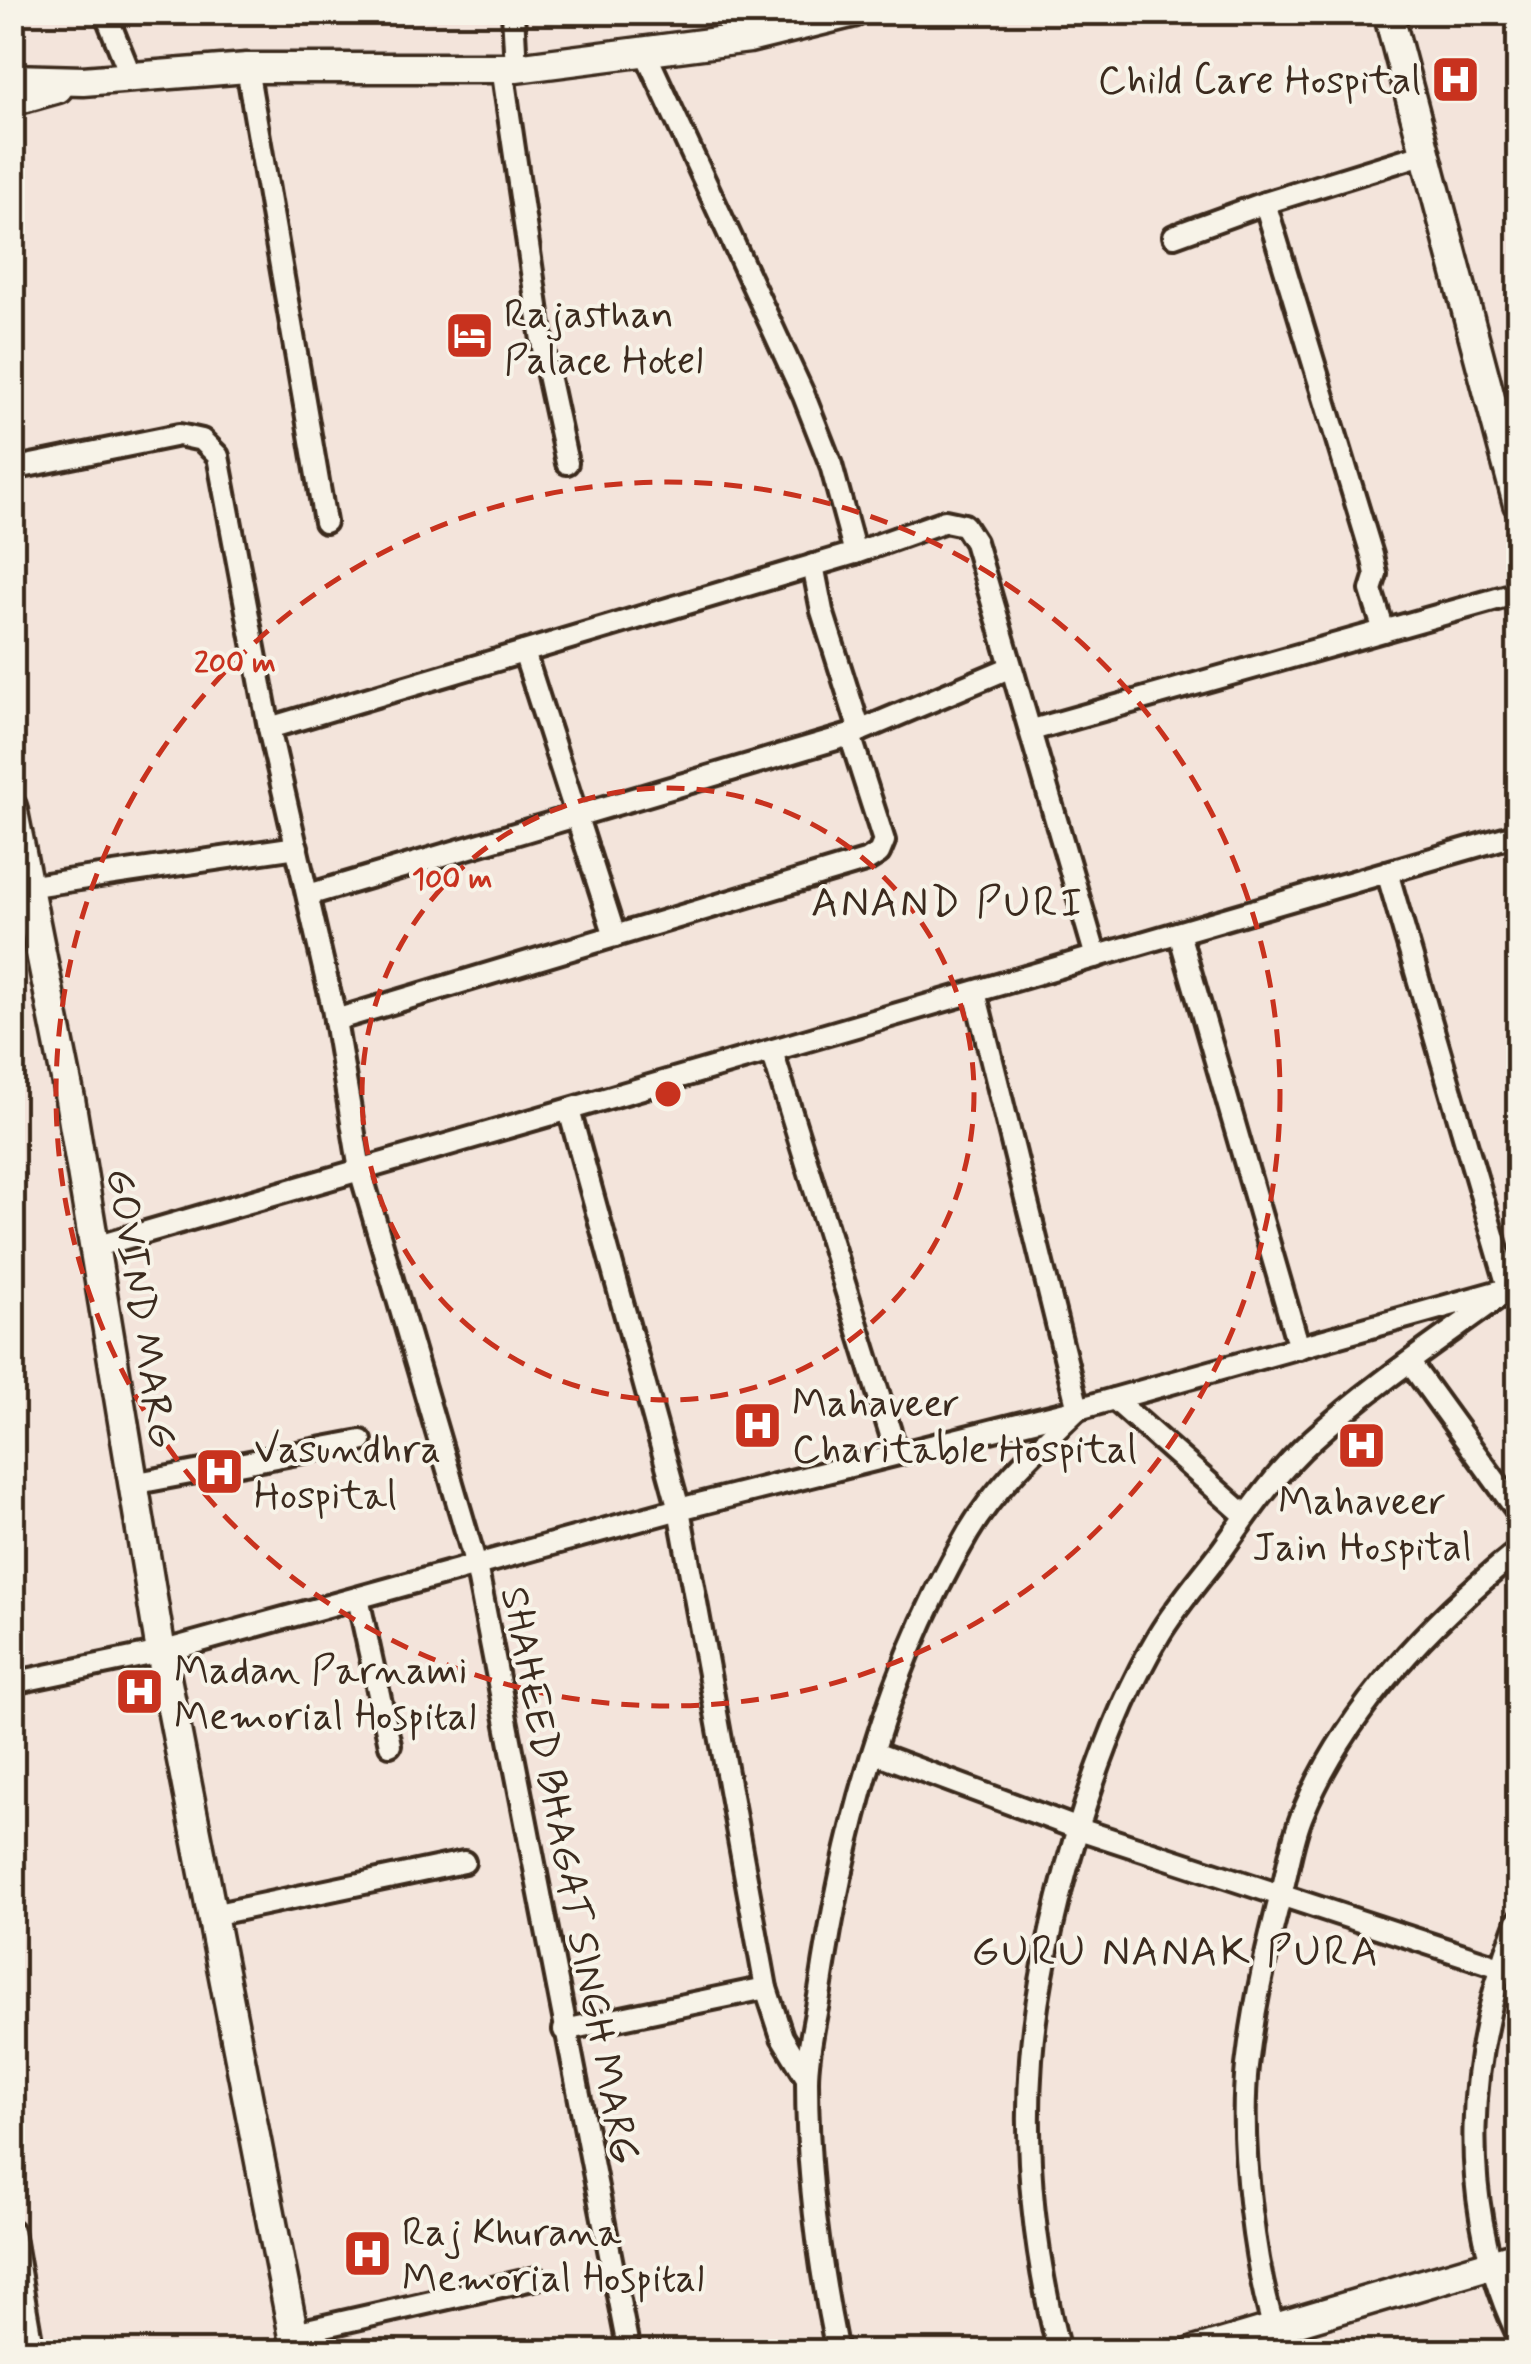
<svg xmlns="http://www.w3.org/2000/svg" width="1531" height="2364" font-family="Mynerve,sans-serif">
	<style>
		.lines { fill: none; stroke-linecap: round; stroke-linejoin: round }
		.street-casing { stroke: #3b2a1e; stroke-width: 28 }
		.secondary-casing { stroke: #3b2a1e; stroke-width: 35 }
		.street { stroke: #f7f3e8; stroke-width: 20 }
		.secondary { stroke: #f7f3e8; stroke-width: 28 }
		.ring { fill: none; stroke: #c8321e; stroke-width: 5; stroke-dasharray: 18 12 }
		.labels { text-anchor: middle; stroke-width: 8; stroke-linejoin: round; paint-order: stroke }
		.poi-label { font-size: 40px; fill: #3b2a1e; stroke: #f7f3e8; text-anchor: start }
		.street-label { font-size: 40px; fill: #3b2a1e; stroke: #f7f3e8 }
		.neighbourhood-label { font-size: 42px; letter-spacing: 2.5px; fill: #3b2a1e; stroke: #f7f3e8 }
		.centre { fill: #c8321e; stroke: #f7f3e8; stroke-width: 5 }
		.ring-label { font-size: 30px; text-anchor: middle; font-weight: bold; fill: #c8321e; stroke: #f7f3e8; stroke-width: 8; stroke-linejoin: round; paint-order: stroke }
	</style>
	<rect width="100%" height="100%" fill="#f3e4db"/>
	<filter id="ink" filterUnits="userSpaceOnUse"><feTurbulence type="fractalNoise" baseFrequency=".01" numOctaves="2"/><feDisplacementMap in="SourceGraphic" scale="20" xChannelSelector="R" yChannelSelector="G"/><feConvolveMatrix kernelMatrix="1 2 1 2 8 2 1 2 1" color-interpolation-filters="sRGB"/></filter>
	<g filter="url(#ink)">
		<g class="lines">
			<defs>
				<g id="street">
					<path d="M105,12l27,67"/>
					<path d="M513,12l3,56"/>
					<path d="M646,54l158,342 27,69 24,88"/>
					<path d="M502,67l43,294 22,102"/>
					<path d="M247,68l78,454"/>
					<path d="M1174,236l91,-33"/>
					<path d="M12,469l167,-34 23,5 16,16 51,272 64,280 27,162 116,395 153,787"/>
					<path d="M813,565l9,46 38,120"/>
					<path d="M1384,631l-13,-41 5,-16 -4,-19 -107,-352 161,-50"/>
					<path d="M524,652l91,284"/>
					<path d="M269,728l586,-175 90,-32 19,4 11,17 121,415"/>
					<path d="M1032,730l486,-137"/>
					<path d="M1387,872l122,418"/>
					<path d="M12,889l285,-42"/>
					<path d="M308,895l542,-160 159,-67"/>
					<path d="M1179,933l120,415"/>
					<path d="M335,1020l533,-160 11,-7 5,-12 -34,-106"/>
					<path d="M772,1051l125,403"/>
					<path d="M569,1110l110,399 87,479 16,49 25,41"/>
					<path d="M91,1248l1427,-414"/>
					<path d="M1410,1363l108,149"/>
					<path d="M1114,1399l132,117"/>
					<path d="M132,1484l229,-43"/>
					<path d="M358,1598l32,147"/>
					<path d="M12,1683l149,-31 518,-143 399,-100 440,-123"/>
					<path d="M875,1753l204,76 421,138"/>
					<path d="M212,1915l252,-53"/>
					<path d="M1518,1921c-53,134 -63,281 0,414"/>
					<path d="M564,2030l202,-42"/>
					<path d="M12,2231l21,121"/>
					<path d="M294,2333l243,-55"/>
					<path d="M837,2352c-18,-88 -30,-181 -30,-271 0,-29 8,-61 13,-90 23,-156 67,-321 148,-458 28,-47 71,-86 110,-124l-103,-417"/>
					<path d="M1059,2352c-24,-95 -35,-195 -28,-293 9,-124 64,-317 128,-424 18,-30 42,-57 63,-85 27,-38 56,-80 91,-111 57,-52 123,-96 186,-142"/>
					<path d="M1282,2352c-28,-73 -43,-209 -35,-286 7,-61 20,-120 36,-179 6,-24 10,-51 20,-74 43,-103 129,-193 215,-262"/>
				</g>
				<g id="secondary">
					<path d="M1388,12l130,492"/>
					<path d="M12,79l71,2 164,-13h269l233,-30 106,-26"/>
					<path d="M12,101l46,-13"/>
					<path d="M12,807l58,292 91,553 136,700"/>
					<path d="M1194,2352l324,-96"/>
				</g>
			</defs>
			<use href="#street" class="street-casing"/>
			<use href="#secondary" class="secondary-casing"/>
			<use href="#street" class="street"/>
			<use href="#secondary" class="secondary"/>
		</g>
	</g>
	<g class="ring">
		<circle cx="668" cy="1094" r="306"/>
		<circle cx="668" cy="1094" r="612"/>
	</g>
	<defs>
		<symbol id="hospital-square" viewBox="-11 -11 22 22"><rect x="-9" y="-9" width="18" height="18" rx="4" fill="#c8321e" stroke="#f7f3e8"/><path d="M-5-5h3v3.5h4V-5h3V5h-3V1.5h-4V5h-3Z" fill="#fff"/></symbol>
		<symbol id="hotel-square" viewBox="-11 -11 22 22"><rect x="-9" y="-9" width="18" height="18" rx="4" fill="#c8321e" stroke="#f7f3e8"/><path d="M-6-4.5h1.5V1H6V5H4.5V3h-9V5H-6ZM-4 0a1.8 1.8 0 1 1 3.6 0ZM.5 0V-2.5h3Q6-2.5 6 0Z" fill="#fff"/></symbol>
	</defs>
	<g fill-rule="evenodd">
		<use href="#hospital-square" x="1428" y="52" width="55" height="55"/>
		<use href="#hotel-square" x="442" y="308" width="55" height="55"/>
		<use href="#hospital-square" x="730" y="1398" width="55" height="55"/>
		<use href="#hospital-square" x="1334" y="1418" width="55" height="55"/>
		<use href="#hospital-square" x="192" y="1444" width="55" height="55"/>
		<use href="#hospital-square" x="112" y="1664" width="55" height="55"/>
		<use href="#hospital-square" x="340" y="2226" width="55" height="55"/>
	</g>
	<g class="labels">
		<g class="poi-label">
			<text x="1421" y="93" text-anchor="end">Child Care Hospital</text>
			<text x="504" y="327">Rajasthan<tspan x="504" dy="46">Palace Hotel</tspan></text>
			<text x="792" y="1416">Mahaveer<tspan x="792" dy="46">Charitable Hospital</tspan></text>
			<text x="254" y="1462">Vasundhra<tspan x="254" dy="46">Hospital</tspan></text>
			<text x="1362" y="1514" text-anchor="middle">Mahaveer<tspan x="1362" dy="46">Jain Hospital</tspan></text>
			<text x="174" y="1683">Madan Parnami<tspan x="174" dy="46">Memorial Hospital</tspan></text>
			<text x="402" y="2245">Raj Khurana<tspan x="402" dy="46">Memorial Hospital</tspan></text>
		</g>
		<g class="street-label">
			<text transform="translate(143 1308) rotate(81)" y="14">GOVIND MARG</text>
			<text transform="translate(571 1875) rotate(79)" y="14">SHAHEED BHAGAT SINGH MARG</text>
		</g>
		<g class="neighbourhood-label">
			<text x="948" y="916">ANAND PURI</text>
			<text x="1176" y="1965">GURU NANAK PURA</text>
		</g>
	</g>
	<circle cx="668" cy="1094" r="15" class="centre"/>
	<g class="ring-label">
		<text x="235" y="672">200 m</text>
		<text x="452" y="888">100 m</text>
	</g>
	<rect width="1531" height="2364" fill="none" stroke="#f7f3e8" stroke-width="50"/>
	<rect x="25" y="25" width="1481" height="2314" fill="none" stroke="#3b2a1e" stroke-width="4" filter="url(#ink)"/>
</svg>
